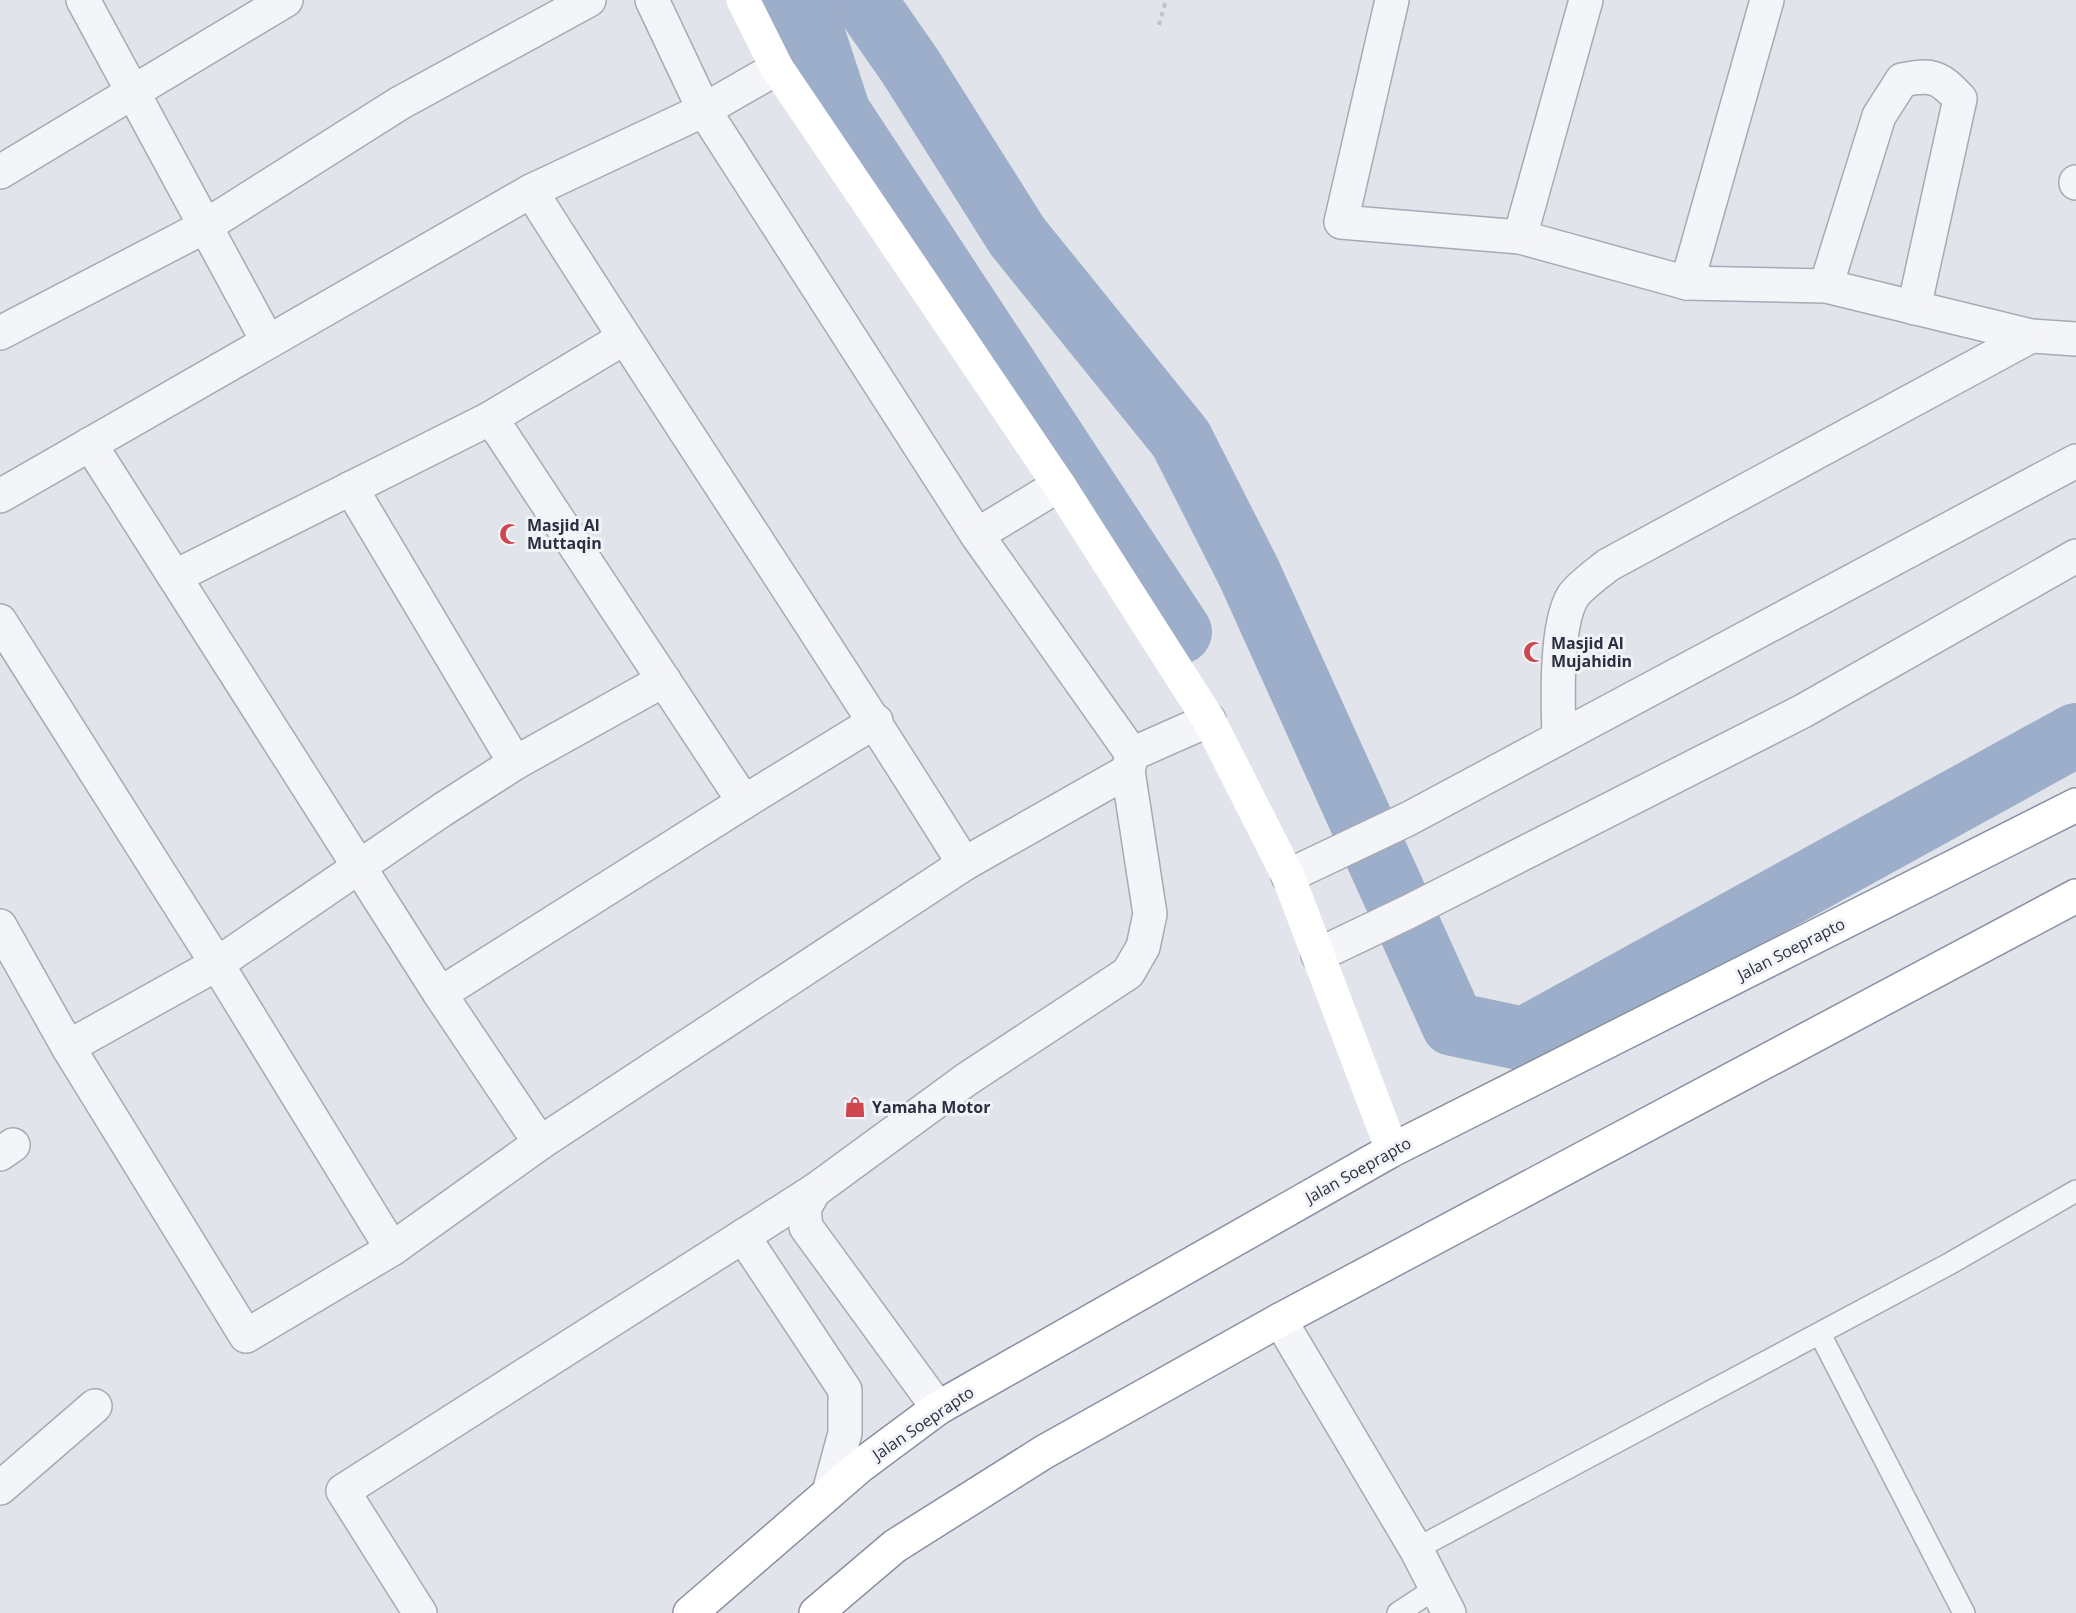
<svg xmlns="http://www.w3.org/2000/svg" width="2076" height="1613" font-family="'Open Sans',sans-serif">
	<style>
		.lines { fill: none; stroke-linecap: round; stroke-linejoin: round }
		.river { stroke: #9daeca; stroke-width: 64 }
		.lane-casing { stroke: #a6aab4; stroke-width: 24 }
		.street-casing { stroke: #a6aab4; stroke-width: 36 }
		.highway-casing { stroke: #8990a1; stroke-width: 36 }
		.path { stroke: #bfc2c9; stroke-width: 4; stroke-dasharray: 4.5 4.5; stroke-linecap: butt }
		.lane { stroke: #f4f5f8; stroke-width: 21 }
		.street { stroke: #f4f5f8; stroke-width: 33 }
		.secondary { stroke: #fff; stroke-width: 33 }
		.highway { stroke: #fff; stroke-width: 33 }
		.labels { text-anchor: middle; stroke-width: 6; stroke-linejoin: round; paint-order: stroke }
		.poi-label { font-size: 16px; font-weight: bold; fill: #2a3042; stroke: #f1f3f7; text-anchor: start }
		.street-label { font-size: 16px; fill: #2a3042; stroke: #f1f3f7 }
	</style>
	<rect width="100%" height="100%" fill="#e1e4ea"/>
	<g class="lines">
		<g class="river">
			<path d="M784,0l25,22 30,91 341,519"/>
			<path d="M864,0l46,66 107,170 164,203 68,134 204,451 71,15 552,-304"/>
		</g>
		<defs>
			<g id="lane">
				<path d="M1820,1334l144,279"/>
				<path d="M1416,1549l533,-285 127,-73"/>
				<path d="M1398,1613l38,-25"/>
			</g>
			<g id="street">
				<path d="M83,0l185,342"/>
				<path d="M652,0l52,110 273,425 155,219"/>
				<path d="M1392,0l-51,222 179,15 167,46 139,3 205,50 45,3"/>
				<path d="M0,172l286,-172"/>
				<path d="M2076,182v1"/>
				<path d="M531,191c142,225 292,446 433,673"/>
				<path d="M1520,237l66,-237"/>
				<path d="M1687,283l80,-283"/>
				<path d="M1826,286l53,-170 23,-36c30,-6 37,-4 58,19l-46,209"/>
				<path d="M0,333l204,-106 196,-124 189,-103"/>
				<path d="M491,418l253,384"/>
				<path d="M90,444l350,550 100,149"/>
				<path d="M351,488l164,275"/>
				<path d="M0,496l531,-305 173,-81 73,-42"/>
				<path d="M977,535l82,-50"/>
				<path d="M176,576l315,-158 133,-80"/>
				<path d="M0,621l217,343 175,285"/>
				<path d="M1559,738c-1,-35 -4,-113 14,-142 8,-11 24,-22 35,-31l423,-229"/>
				<path d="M1288,876l120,-57 668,-358"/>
				<path d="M0,926l68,121 178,289 146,-87 148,-106 424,-279 164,-93 4,-17 77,-34"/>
				<path d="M1318,955l90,-43 395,-201 273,-155"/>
				<path d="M440,994l304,-192 132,-81"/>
				<path d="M68,1047l149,-83 225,-154 73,-47 149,-83"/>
				<path d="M0,1154l13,-9"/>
				<path d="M743,1236l102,154v43l-16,59"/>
				<path d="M1280,1320l136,229 33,64"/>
				<path d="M938,1408l-132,-181 -2,-18 10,-18 153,-112 161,-106 15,-26 7,-33 -22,-143"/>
				<path d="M0,1488l95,-82"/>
				<path d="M420,1613l-77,-122 471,-300"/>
			</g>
			<g id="highway">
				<path d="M690,1613l170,-147 78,-58 454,-258 684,-345"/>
				<path d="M816,1613l79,-67 149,-94 236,-132 796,-424"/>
			</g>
		</defs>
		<use href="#lane" class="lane-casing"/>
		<use href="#street" class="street-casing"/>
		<use href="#highway" class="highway-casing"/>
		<path class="path" d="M1159,25l7,-25"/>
		<use href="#lane" class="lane"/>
		<use href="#street" class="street"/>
		<path class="secondary" d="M743,0l34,68 282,417 150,235 79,156 104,274"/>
		<use href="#highway" class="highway"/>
	</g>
	<defs>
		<symbol id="mosque-bare" viewBox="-9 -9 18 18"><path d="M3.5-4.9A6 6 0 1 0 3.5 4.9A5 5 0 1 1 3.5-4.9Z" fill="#cf474e" stroke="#f1f3f7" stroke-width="2.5" paint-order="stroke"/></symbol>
		<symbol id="shop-bare" viewBox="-9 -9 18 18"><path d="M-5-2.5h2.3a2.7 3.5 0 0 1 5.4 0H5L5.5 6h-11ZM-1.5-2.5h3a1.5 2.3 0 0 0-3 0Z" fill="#cf474e" stroke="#f1f3f7" stroke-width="2.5" paint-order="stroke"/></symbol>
	</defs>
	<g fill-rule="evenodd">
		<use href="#mosque-bare" x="495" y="519" width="30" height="30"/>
		<use href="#mosque-bare" x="1519" y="637" width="30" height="30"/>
		<use href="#shop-bare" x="840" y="1092" width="30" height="30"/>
	</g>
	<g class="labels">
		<g class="poi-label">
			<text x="527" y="531">Masjid Al<tspan x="527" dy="18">Muttaqin</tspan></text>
			<text x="1551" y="649">Masjid Al<tspan x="1551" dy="18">Mujahidin</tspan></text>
			<text x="872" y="1113">Yamaha Motor</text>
		</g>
		<g class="street-label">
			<text transform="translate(1791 949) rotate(-27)" y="6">Jalan Soeprapto</text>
			<text transform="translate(1358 1170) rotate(-29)" y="6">Jalan Soeprapto</text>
			<text transform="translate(923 1423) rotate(-34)" y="6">Jalan Soeprapto</text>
		</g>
	</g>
</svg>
